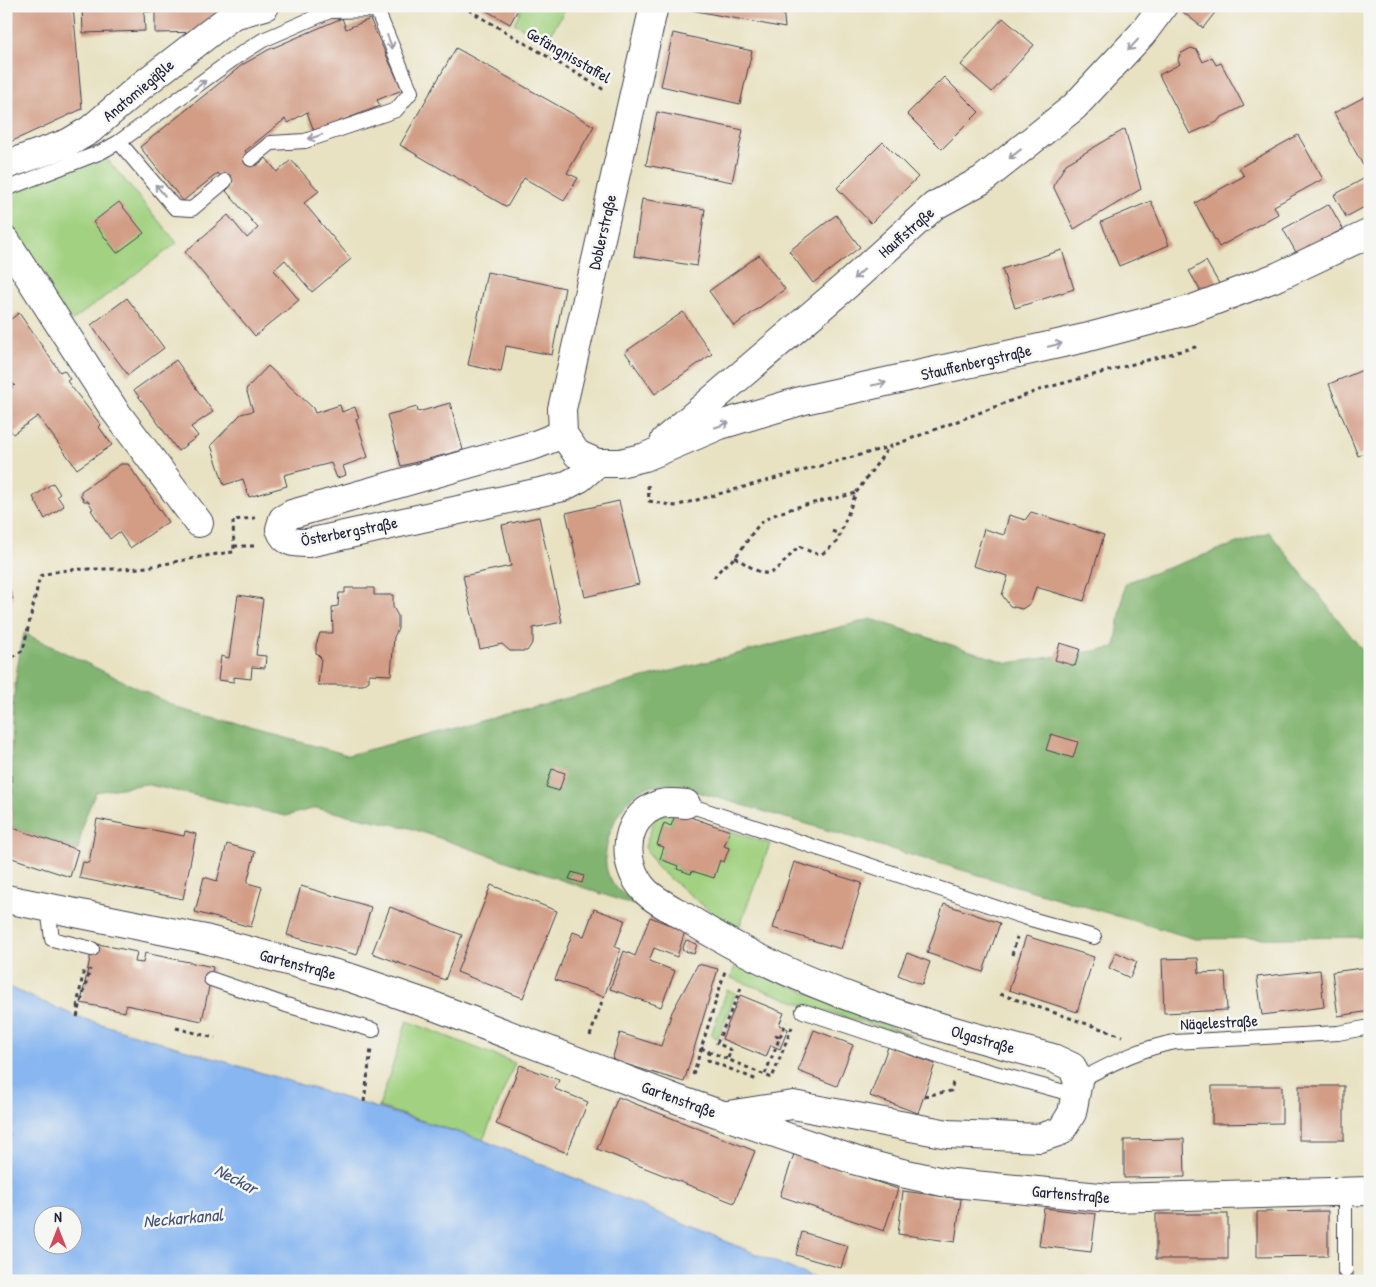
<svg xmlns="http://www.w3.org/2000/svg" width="1376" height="1287" font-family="'Patrick Hand',sans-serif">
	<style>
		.green { fill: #a2d281; stroke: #627a5e }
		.forest { fill: #81b46f; stroke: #526b55 }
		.water { fill: #87b6f1; stroke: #546c96; fill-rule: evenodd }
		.building { fill: #d29c85 }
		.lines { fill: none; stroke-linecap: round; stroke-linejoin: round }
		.lane-casing { stroke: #403f4f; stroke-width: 16 }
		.street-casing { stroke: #403f4f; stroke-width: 30 }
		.path { stroke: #403f4f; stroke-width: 3; stroke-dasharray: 4 4; stroke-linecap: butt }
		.lane { stroke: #fff; stroke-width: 14 }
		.street { stroke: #fff; stroke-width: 28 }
		.path-bridge { stroke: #403f4f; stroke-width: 3; stroke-dasharray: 4 4; stroke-linecap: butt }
		.oneway { stroke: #9c9ca7 }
		.labels { text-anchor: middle; stroke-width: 5; stroke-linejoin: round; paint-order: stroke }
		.street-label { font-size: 16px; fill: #22223b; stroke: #f6f6f2 }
		.water-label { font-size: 18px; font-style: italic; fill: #45567b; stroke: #f6f6f2 }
	</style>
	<rect width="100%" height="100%" fill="#f6f6f2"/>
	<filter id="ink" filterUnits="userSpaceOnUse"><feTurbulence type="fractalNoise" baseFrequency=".02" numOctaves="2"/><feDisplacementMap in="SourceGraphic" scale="10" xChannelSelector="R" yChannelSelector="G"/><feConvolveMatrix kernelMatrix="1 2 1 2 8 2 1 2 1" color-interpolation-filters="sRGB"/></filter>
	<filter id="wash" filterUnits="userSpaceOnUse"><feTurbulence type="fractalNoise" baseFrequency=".0096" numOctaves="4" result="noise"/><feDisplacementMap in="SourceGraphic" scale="20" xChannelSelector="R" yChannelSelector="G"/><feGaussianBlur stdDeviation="1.12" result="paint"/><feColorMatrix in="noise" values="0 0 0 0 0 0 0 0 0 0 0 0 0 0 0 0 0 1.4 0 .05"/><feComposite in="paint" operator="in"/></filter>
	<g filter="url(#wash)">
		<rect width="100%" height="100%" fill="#e8e2c2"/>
		<g class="green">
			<path d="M523,6h44l-21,36 -32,-19z"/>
			<path d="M101,152l76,91 -116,86 -55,-89v-51z"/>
			<path d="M676,812l-5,14 -7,-2 -7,21 7,2 -4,12 18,7 -1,3 14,5 1,-3 28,-11 4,1 5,-13 -5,-2 6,-15 40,13 -33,89 -80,-65 -12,-21 8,-24 6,-8z"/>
			<path d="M736,963l181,75 -113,-33 -73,-27z"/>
			<path d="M727,990l9,3 -18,45 -7,-3z"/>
			<path d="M407,1021l108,42 -32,77 -104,-33z"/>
		</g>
		<path class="forest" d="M1269,532l101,128v277l-175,2 -524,-155c-8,2 -19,1 -27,4 -27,12 -50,68 -32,94 6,9 17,16 25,24l-227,-78 -95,-20 -29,8 -141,-32 -49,8 -12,28 -6,30 -65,-22c-3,-65 -4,-132 11,-195l157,76 167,46 523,-136 137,44 107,-15 10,-65z"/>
		<path class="water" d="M6,986l72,31 405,123 338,141h-815v-139l6,-7 -6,-8zM42,1214h30v30h-30z"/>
		<g id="blocks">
			<g class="building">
				<path d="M6,6h67l9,103 -76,35z"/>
				<path d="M82,6h137l2,13 -16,13 -50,1v-22l-11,1 1,19 -62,2z"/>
				<path d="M478,6h42l-10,18z"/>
				<path d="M687,6h96l2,22 -99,-19z"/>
				<path d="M1188,6h32l-17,22 -20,-16z"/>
				<path d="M342,18l4,11 24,-10 32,71 -25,10 3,6 -66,25 -7,-19 -19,11 -3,-4 -40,32 11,15 10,-8 11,14 14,-12 28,31 -15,12 47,56 -39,33 -27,-32 -11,10 25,30 -44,36 -70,-84 43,-37 19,23 11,-10 -32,-37 4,-4 -12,-14 -35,28 -43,-54 102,-82 26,-15z"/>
				<path d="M1003,18l31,27 -42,47 -31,-27z"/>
				<path d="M673,33l79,18 -12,53 -79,-18z"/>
				<path d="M456,48l138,78 -27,47 11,5 -14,23 -40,-23 -17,29 -107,-62z"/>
				<path d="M1191,48l6,2 6,12 9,-5 4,8 5,-2 23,43 -24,12 -3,4 -27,12 -31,-59 21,-11 -2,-4 2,-6z"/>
				<path d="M944,77l35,35 -37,37 -35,-35z"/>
				<path d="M1370,94v70l-6,3 -30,-54z"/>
				<path d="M657,112l86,18 -11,52 -86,-17z"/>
				<path d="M1125,129l16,60 -67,40 -21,-43 13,-22z"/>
				<path d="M1298,135l25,44 -49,27 4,8 -59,33 -24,-44 49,-27 -5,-8z"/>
				<path d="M883,142l35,35 -47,46 -34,-35z"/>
				<path d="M1367,177l3,5v22l-24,13 -12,-22z"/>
				<path d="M642,199l63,10 -8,57 -63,-10z"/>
				<path d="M1151,201l18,44 -50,21 -18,-44z"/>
				<path d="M119,202l25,31 -27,20 -24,-31z"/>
				<path d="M1329,204l14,25 -46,25 -14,-25z"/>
				<path d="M836,215l24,32 -47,36 -24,-32z"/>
				<path d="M1062,250l12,39 -59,19 -13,-39z"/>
				<path d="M759,255l26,34 -51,37 -25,-35z"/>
				<path d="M1206,261l15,26 -17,10 -15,-26z"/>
				<path d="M487,272l78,16 -13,67 -46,-9 -5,26 -33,-7z"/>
				<path d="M127,298l37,50 -36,27 -37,-50z"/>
				<path d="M683,312l29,42 -57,40 -30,-42z"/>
				<path d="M19,313l41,59 4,-2 6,9 -3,2 34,44 -2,2 13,18 -35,24 -39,-53 -25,18 -7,-10v-32l9,-7 -9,-5v-65l5,4z"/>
				<path d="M176,360l37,52 -22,15 7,9 -20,15 -44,-61z"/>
				<path d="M268,366l45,42 2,5 25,-8 2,7 13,-5 4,11 -3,1 12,38 -25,9 3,9 -9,3 -6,-15 -47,12 3,11 -38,11 -6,-18 -19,6 -13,-40 30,-31 12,-3 -7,-22z"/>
				<path d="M1370,367v84l-12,5 -29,-72z"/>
				<path d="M450,403l13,47 -62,16 -14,-51 30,-8 1,5z"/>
				<path d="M121,464h7l40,58 -38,26 -11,-16 -9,7 -19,-29 2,-1 -5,-8h-4l-3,-5v-5z"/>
				<path d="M53,483l7,11 -3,2 7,10 -19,13 -12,-22z"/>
				<path d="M619,501l20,83 -54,13 -19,-84z"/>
				<path d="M1031,512l73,23 -20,66 -48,-14 -5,16 -9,6 -12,-3 -8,-11 6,-19 -35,-10 11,-37 20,6 5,-20 16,5z"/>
				<path d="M539,517l23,105 -29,6v14l-6,9h-17l-8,-7 -22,5 -17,-73 48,-10 -9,-41z"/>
				<path d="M6,577l7,22 -7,2z"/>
				<path d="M345,588h29v7h19v12l5,9v13l-4,8 -3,38 -22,-1v7l-6,4h-45l3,-27 -5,-5v-8l4,-12h13l-1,-26 6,-1 1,-13h6z"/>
				<path d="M238,595l25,4 -7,56 10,1 -1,12 -13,-1 -1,12 -17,-2v5l-16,-2 3,-24 8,2z"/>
				<path d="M1060,643l20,6 -5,17 -20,-6z"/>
				<path d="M1051,734l27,8 -5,16 -27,-8z"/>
				<path d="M552,769l13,4 -6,18 -13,-4z"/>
				<path d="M6,775h5l2,53 65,22 -8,27 -64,-21 3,-22h-3z"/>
				<path d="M676,812l54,19 -6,15 5,2 -5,14 -4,-2 -6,18 -22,-7 -1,3 -14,-5 1,-3 -18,-7 4,-12 -7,-2 7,-22 7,3z"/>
				<path d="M97,819l87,17 1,-5 11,3 -13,65 -104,-21 4,-16 6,1z"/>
				<path d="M227,844l28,8 -8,31 15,4 -11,40 -56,-15 9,-35 13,4z"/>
				<path d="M794,862l68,21 -21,66 -68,-21z"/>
				<path d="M572,872l12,4 -2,7 -13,-4z"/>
				<path d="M491,885l66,26 -34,87 -66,-26z"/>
				<path d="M301,886l70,21 -14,48 -70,-20z"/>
				<path d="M944,904l56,19 -17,49 -56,-19z"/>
				<path d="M390,907l72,28 -17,45 -73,-27z"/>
				<path d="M594,909l31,11 -10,27 6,2 -17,48 -49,-17 18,-48 11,4z"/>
				<path d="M650,917l35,14 -8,26 -23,-9 -5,13 26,10 -14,36 -51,-18 14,-38 11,5z"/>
				<path d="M1026,936l68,21 -17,55 -68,-22z"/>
				<path d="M686,940l11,4 -3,10 -12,-4z"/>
				<path d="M93,943l44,9 -2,10 8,1 2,-10 68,14 -11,54 -76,-16 -1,7 -44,-9z"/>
				<path d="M1116,952l21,10 -7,16 -21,-10z"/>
				<path d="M907,953l23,9 -8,23 -24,-10z"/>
				<path d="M1198,958l1,15 26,-1 2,38 -63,3 -2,-54z"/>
				<path d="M698,964l20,5 -34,113 -72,-22 8,-27 41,13 11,-34z"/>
				<path d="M1370,967v44l-32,5 -6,-44z"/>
				<path d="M1320,970l4,37 -62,8 -5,-38z"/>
				<path d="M740,995l44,18 -5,12 9,4 -8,20 -9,-4 -5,12 -44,-18z"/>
				<path d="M814,1030l39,15 -16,41 -39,-15z"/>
				<path d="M888,1047l47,17 -17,49 -48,-17z"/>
				<path d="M520,1065l39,15 -4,9 33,13 -21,51 -71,-29z"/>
				<path d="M1212,1086h70v37l-70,1z"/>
				<rect x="1299" y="1086" width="45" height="54"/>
				<path d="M618,1097l137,54 -21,52 -137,-54z"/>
				<path d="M1184,1139l1,38 -61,1v-38z"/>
				<path d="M794,1154l104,35 -14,42 -104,-35z"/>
				<path d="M903,1191l58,8 -6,43 -57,-8z"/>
				<path d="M1044,1208l52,6 -5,38 -52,-6z"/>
				<path d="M1328,1211v45l-71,1v-45z"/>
				<path d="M1367,1211h3v70h-2z"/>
				<rect x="1156" y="1214" width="72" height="45"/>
				<path d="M802,1232l46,14 -7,22 -45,-13z"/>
				<path d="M1338,1270l15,1v10h-15z"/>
			</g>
		</g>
	</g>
	<g filter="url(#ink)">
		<use href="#blocks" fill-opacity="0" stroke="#403f4f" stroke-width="1"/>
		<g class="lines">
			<defs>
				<g id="lane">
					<path d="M225,181l-33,28 -17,-1 -56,-66 117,-85 27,-17 67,-29 47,-1 34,82 -15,18 -91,31 -34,2 -20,16"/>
					<path d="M6,189l95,-37 18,-10"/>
					<path d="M686,804l338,113 70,20"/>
					<path d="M48,908l4,31 40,10"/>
					<path d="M211,979l75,26 87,25"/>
					<path d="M803,1011l156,52 116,32"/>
					<path d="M1078,1081c31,-16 62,-33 97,-39l163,-9 32,-6"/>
					<path d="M1345,1193v78"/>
				</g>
				<g id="street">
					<path d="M654,6l-92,403 1,25 14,20 20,9h23l25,-6 75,-32 84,-25 281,-62 105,-28 89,-34 91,-43"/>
					<path d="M6,165l62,-22 22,-13 51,-44 92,-71 32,-9"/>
					<path d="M6,241l109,170 84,112"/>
					<path d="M563,434l-28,11 -243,69 -9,5 -3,10c5,14 14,14 28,14l255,-56 17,-9 17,-15"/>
					<path d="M665,440l183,-156 86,-78 48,-26 92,-73 68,-73 21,-28"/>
					<path d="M686,804c-8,-1 -18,-2 -26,0 -42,14 -39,69 -9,92 12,9 26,16 39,24 110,69 238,106 363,138l19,9 6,14 -6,32 -11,18 -21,7 -92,-4 -155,-29 -65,10"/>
					<path d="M6,899l199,40 146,39 85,29 243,93 178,61 45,12 41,9 167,16 260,-7"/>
				</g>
			</defs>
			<use href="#lane" class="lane-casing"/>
			<use href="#street" class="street-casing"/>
			<g class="path">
				<path d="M462,6l144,85"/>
				<path d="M1370,48l-2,1 2,3"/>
				<path d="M648,485l1,16 26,5 214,-59 153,-58 157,-43"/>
				<path d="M832,531l7,3"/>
				<path d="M234,546h23"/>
				<path d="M735,557c39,26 34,20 64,-11l14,7 9,1 15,-12 19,-49 33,-46"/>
				<path d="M714,578c5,-10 15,-14 22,-22 10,-11 15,-24 26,-34 22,-16 67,-21 94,-29"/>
				<path d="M6,662l17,-12 17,-74c32,-11 66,-5 99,-8 32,-4 63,-13 95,-16l-1,-32 22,-2"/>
				<path d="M6,758l1,22"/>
				<path d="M6,780v53"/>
				<path d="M1012,955l5,-18"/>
				<path d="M1000,994l122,42"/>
				<path d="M77,1007l7,-39"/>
				<path d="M77,1017l13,-48"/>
				<path d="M176,1028l39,10"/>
				<path d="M775,1035l5,2"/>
				<path d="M590,1036l12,-35"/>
				<path d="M701,1048l71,30 20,-51"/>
				<path d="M709,1051l-1,9 49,20"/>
				<path d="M728,1058l3,-8 -14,-7 24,-55"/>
				<path d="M765,1074l21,-52"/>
				<path d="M693,1075l32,-104"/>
				<path d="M924,1096l27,-5 2,-9"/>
				<path d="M364,1102l7,-53"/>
			</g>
			<use href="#lane" class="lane"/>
			<use href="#street" class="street"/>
			<path class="path-bridge" d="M77,1007l6,2"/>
		</g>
		<defs><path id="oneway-shaft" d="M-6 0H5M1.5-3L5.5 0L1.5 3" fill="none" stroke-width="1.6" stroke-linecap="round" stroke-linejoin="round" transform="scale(1.25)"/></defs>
		<g class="oneway">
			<use href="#oneway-shaft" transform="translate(390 42) rotate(68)"/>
			<use href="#oneway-shaft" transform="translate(1133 45) rotate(133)"/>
			<use href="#oneway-shaft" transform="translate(200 85) rotate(-38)"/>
			<use href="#oneway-shaft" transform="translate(315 137) rotate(161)"/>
			<use href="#oneway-shaft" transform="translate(1015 154) rotate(142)"/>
			<use href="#oneway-shaft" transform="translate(160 190) rotate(-130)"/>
			<use href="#oneway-shaft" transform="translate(859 274) rotate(138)"/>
			<use href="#oneway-shaft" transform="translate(1055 345) rotate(-13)"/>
			<use href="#oneway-shaft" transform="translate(879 384) rotate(-12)"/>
			<use href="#oneway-shaft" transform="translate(722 425) rotate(-19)"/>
		</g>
	</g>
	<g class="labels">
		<g class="street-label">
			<text transform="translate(569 55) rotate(30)" y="6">Gefängnisstaffel</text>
			<text transform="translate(138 90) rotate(-40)" y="6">Anatomiegäßle</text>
			<text transform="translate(602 232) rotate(-77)" y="6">Doblerstraße</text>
			<text transform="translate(906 232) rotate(-41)" y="6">Hauffstraße</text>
			<text transform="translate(976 362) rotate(-13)" y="6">Stauffenbergstraße</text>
			<text transform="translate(349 531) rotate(-11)" y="6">Österbergstraße</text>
			<text transform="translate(298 964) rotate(15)" y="6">Gartenstraße</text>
			<text transform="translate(1219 1022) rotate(-3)" y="6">Nägelestraße</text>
			<text transform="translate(983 1039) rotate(16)" y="6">Olgastraße</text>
			<text transform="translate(679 1099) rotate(20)" y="6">Gartenstraße</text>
			<text transform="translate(1071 1194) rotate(5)" y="6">Gartenstraße</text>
		</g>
		<g class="water-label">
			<text transform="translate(236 1179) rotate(28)" y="6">Neckar</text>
			<text transform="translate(183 1218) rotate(-5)" y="6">Neckarkanal</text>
		</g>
	</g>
	<rect width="1376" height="1287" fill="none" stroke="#f6f6f2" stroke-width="25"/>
	<g transform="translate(58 1230)"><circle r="24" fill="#f6f6f2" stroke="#a1a1a9"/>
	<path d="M0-4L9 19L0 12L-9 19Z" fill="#d1495b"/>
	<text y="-8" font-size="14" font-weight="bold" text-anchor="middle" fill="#22223b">N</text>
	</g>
</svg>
